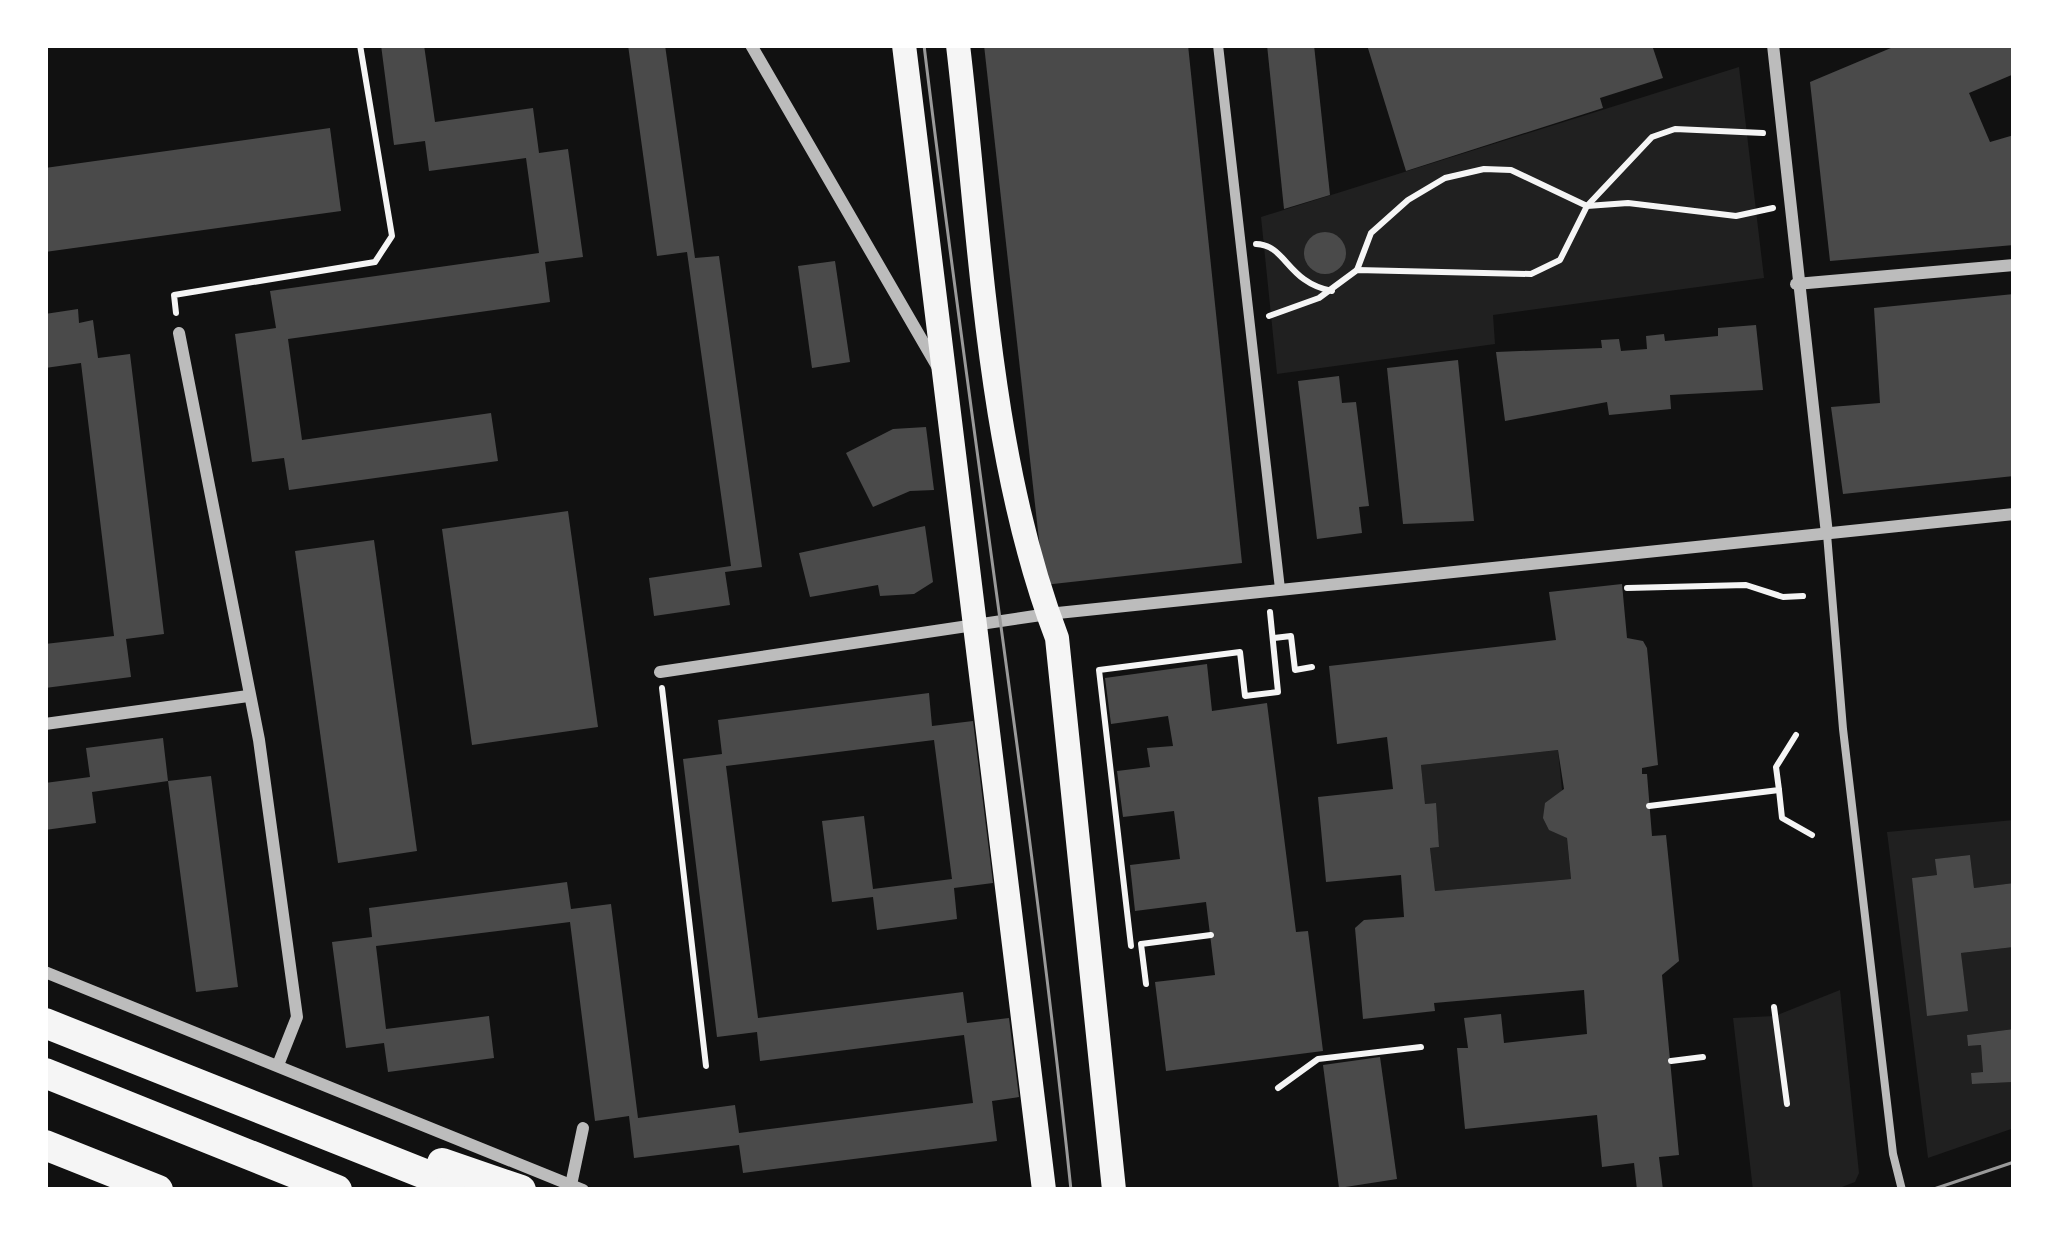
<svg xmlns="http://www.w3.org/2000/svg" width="2059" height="1235" font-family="'PT Sans',sans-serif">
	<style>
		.green { fill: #202020 }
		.building { fill: #4a4a4a; fill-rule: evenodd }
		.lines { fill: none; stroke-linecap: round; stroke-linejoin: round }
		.path { stroke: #f5f5f5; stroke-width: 6 }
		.service { stroke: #bcbcbc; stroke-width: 8 }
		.pedestrian { stroke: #bcbcbc; stroke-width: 10 }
		.minor { stroke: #bcbcbc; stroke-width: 12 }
		.secondary { stroke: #f5f5f5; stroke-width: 24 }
		.motorway { stroke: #f5f5f5; stroke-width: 30 }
		.tram { stroke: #9a9a9a; stroke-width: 3 }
	</style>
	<rect width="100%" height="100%" fill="#111"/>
	<g class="green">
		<path d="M1739,67l25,211 -271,37 2,29 -218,30 -16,-157z"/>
		<path d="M1558,750l13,129 -136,12 -5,-43 9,-1 -4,-44 -10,1 -4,-39z"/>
		<path d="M2014,820v63l-40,5 -4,-33 -34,4 1,16 -25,3 55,133 -6,-58 53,-6v82l-47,6 1,11 13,-1 2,27 -12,1 2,11 41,-2v46l-86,30 -41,-326z"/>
		<path d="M1840,990l19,183 -4,9 -21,8h-81l-20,-172 42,-2z"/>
	</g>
	<g class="building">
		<path d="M381,45h43l11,77 98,-14 6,45 29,-4 15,108 -38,5 5,40 -262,37 14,101 189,-27 7,48 -209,29 -5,-32 -32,4 -17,-128 41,-6 -6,-37 269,-38 -13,-95 -97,13 -4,-30 -31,4z"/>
		<path d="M628,45h37l30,213 24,-2 43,311 -37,5 5,33 -76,11 -5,-38 82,-12 -44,-314 -30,4z"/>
		<path d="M984,45h204l54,518 -198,22z"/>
		<path d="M1267,45h47l16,150 -46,14z"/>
		<path d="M1367,45h285l11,33 -63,20 3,10 -197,63z"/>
		<path d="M1898,45h116v29l-45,19 21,49 24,-7v110l-184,16 -20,-179z"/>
		<path d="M330,128l11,83 -296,41v-84z"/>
		<circle cx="1325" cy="253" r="21"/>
		<path d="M835,261l15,101 -38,6 -14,-102z"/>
		<path d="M2014,294v182l-171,18 -12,-87 49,-4 -6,-95z"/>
		<path d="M78,309l1,14 14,-3 5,38 32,-4 34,280 -38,5 5,38 -86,11v-44l69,-8 -33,-273 -36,5v-54z"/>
		<path d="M1756,325l7,65 -93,5 1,14 -62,6 -2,-13 -102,19 -9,-69 106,-4 -1,-8 18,-1 2,12 26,-2 -1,-13 18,-2 1,7 53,-5v-8z"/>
		<path d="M1458,360l16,161 -71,3 -16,-156z"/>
		<path d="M1339,376l3,27 14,-1 13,104 -10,1 3,26 -45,6 -19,-158z"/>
		<path d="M926,427l8,63 -24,1 -37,16 -27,-54 47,-24z"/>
		<path d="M568,511l30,216 -126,18 -30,-216z"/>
		<path d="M925,526l8,56 -19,12 -34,2 -2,-11 -68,12 -11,-44z"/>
		<path d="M374,540l43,311 -79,12 -43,-312z"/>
		<path d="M1622,584l5,54 16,3 4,7 11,117 -16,3v6h5l5,62 14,-1 13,126 -17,14 17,180 -20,2 4,33h-26l-3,-27 -32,4 -5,-52 -132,14 -8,-81h11l-4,-30 37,-4 3,29 83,-9 -3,-44 -150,13 1,8 -72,8 -8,-91 9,-8 40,-3 -3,-42 -75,7 -8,-85 75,-8 -6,-52 -50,7 -8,-78 227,-26 -7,-48zM1558,750l6,39 -19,14 -2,15 6,12 18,8 4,41 -136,12 -5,-43 9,-1 -3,-44 -11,1 -4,-39z"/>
		<path d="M1207,664l5,47 55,-8 29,229 12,-1 15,120 -157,20 -11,-89 60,-7 -9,-73 -71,9 -5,-46 50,-6 -6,-48 -51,6 -6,-46 33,-4 -3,-19 26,-2 -5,-30 -57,8 -6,-46z"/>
		<path d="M929,693l3,33 41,-5 20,162 -39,5 3,31 -80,11 -4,-33 -41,5 -10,-81 42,-5 9,73 79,-10 -18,-139 -208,26 32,252 205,-26 4,31 42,-5 10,79 -27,4 5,40 -254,32 -4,-28 -105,13 -5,-42 -34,5 -25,-199 -194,24 10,83 103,-13 5,42 -106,14 -4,-29 -38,5 -14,-106 40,-5 -3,-29 198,-26 4,27 40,-5 27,214 97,-13 4,28 234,-30 -9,-68 -204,26 -3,-29 -40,5 -34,-278 39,-5 -4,-34z"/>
		<path d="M163,738l5,43 43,-5 27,211 -42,5 -28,-211 -76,11 4,31 -51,7v-47l45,-6 -4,-29z"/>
		<path d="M1970,855l4,33 40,-5v64l-53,6 7,58 -41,5 -15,-138 25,-3 -2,-16z"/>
		<path d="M2014,1029v53l-42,2 -1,-11 12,-1 -2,-27 -13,1 -1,-11z"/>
		<path d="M1380,1057l17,122 -58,9 -16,-123z"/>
	</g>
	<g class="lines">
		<g class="path">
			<path d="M1256,244c31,1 30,38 76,47"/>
			<path d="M1357,270l14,-37 37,-33 37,-22 39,-9 27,1 76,36 41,-3 108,13 37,-8"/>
			<path d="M176,313l-2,-18 201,-33 17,-26 -32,-191"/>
			<path d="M1269,316l50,-18 38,-28 174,4 29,-14 27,-54 65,-69 23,-8 88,4"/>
			<path d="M1627,588l119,-3 37,12 20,-1"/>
			<path d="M1274,638l17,-2 4,34 17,-3"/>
			<path d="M662,688l44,378"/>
			<path d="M1779,790l3,28 30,17"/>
			<path d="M1649,806l130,-16 -3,-23 20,-32"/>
			<path d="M1131,946l-32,-276 141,-18 5,44 33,-4 -8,-80"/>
			<path d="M1146,984l-5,-40 70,-9"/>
			<path d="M1774,1007l13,97"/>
			<path d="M1671,1061l32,-4"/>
			<path d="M1278,1088l40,-29 103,-12"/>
		</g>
		<path class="service" d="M1827,534l16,195 50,425 9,36"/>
		<path class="pedestrian" d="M1218,45l62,544"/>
		<g class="minor">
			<path d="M751,45l186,321"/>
			<path d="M1773,45l54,489"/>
			<path d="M1796,284l218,-19"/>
			<path d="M179,333l80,407 38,277 -19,48"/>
			<path d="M660,672l388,-58 966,-100"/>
			<path d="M45,724l203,-28"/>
			<path d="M45,972l538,218"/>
			<path d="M571,1185l12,-57"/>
		</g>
		<g class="secondary">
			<path d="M904,45l140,1145"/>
			<path d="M958,45c23,194 29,410 99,593l57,552"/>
		</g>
		<g class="motorway">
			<path d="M45,1023l420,167"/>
			<path d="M45,1073l292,117"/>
			<path d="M45,1145l113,45"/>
			<path d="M442,1163l79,27"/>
		</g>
		<g class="tram">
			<path d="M924,45c46,382 107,762 147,1145"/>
			<path d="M1931,1190l83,-28"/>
		</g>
	</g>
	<rect width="2059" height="1235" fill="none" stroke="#ffffff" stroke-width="96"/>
</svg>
